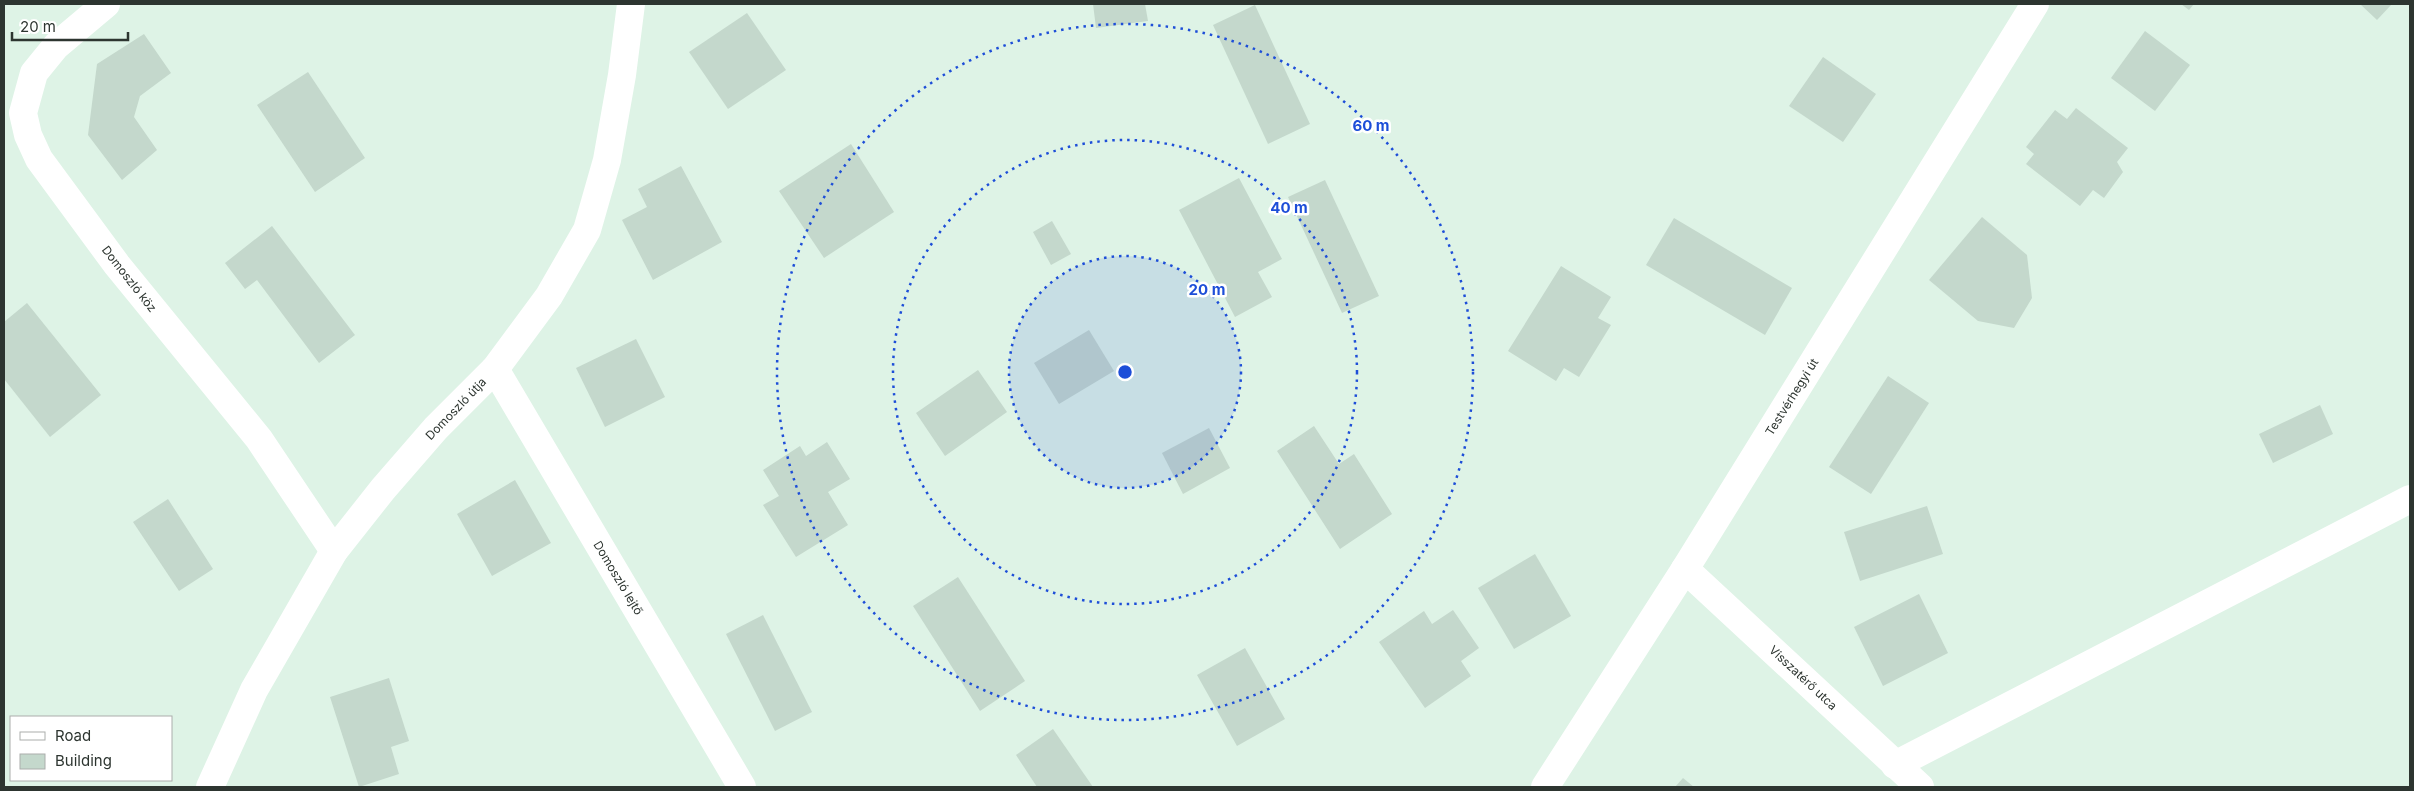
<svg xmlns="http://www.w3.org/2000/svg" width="2414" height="791" font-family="Inter,sans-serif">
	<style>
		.building { fill: #c4d8cc }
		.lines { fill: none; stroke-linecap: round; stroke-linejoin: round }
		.street { stroke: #fff; stroke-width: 28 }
		.secondary { stroke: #fff; stroke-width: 28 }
		.ring { fill: none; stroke: #1d4ed8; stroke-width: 2.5; stroke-dasharray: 2.5 5 }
		.labels { text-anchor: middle; stroke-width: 5; stroke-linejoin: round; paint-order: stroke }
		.street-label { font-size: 12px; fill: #2d3530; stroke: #fff }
		.centre { fill: #1d4ed8; stroke: #fff; stroke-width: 2.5 }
		.ring-label { font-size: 15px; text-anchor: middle; font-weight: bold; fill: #1d4ed8; stroke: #fff; stroke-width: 5; stroke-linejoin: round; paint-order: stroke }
	</style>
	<rect width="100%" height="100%" fill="#def3e6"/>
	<g class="building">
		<path d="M1093,4h52l3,17 -52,7z"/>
		<path d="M2181,4h13l-5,6z"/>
		<path d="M2360,4h32l-15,16z"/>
		<path d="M1255,5l55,119 -42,20 -55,-119z"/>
		<path d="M747,13l39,57 -58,39 -39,-57z"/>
		<path d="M2145,31l45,34 -35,46 -44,-33z"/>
		<path d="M144,34l27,39 -31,23 -6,21 23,33 -35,30 -34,-45 9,-71z"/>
		<path d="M1823,57l53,37 -33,48 -54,-36z"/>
		<path d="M308,72l57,86 -50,34 -58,-87z"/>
		<path d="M2076,108l52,40 -11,14 6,10 -19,26 -11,-8 -13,16 -54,-42 8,-10 -8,-7 29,-37 12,9z"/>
		<path d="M851,144l43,68 -70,46 -45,-67z"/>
		<path d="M681,166l41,76 -69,38 -31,-60 25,-13 -9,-18z"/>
		<path d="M1239,178l43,81 -24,13 14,25 -37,20 -56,-107z"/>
		<path d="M1325,180l54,116 -37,17 -54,-116z"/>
		<path d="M1982,217l45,38 5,43 -18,30 -36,-7 -49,-41z"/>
		<path d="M1674,218l118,70 -27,47 -119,-70z"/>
		<path d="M1052,221l19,33 -20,11 -18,-33z"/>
		<path d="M272,226l83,109 -36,28 -62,-83 -12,9 -20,-26z"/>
		<path d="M1561,266l50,31 -13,21 13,7 -32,52 -15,-9 -8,13 -48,-30z"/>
		<path d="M27,303l74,92 -51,42 -46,-58v-57z"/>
		<path d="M1089,330l25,41 -55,33 -25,-41z"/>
		<path d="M636,339l29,58 -60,30 -29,-59z"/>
		<path d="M978,370l29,42 -62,44 -29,-43z"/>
		<path d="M1888,376l41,27 -58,91 -42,-27z"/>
		<path d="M2320,405l13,29 -60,29 -14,-29z"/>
		<path d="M1314,426l25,38 15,-10 38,60 -52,35 -63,-98z"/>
		<path d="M1209,428l21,40 -47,26 -21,-41z"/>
		<path d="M827,442l23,37 -22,13 20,33 -52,32 -33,-52 16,-9 -16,-26 37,-24 6,10z"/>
		<path d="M515,480l36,63 -59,33 -35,-62z"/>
		<path d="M168,499l45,70 -34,22 -46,-69z"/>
		<path d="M1927,506l16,48 -83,27 -16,-49z"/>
		<path d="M1535,554l36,62 -57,33 -36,-61z"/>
		<path d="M958,577l67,104 -45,30 -67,-105z"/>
		<path d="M1919,594l29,59 -65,33 -29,-59z"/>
		<path d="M1453,610l26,38 -18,13 10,15 -46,32 -46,-66 45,-31 8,13z"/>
		<path d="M763,615l49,97 -37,19 -49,-97z"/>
		<path d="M1245,648l40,71 -48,27 -40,-71z"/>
		<path d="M389,678l20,63 -18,6 8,27 -40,13 -29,-90z"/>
		<path d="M1053,729l40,58h-56l-21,-32z"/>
		<path d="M1683,778l11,9h-19z"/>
	</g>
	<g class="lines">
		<g class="street">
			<path d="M106,4l-50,42 -22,27 -11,40 5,22 11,24 78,106 142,174 75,112"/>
			<path d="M495,369l247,418"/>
			<path d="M1685,569l235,218"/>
			<path d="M1895,765l515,-266"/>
			<path d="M210,787l44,-97 80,-139 49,-62 53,-61 59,-59 54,-73 38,-66 20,-70 15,-85 9,-71"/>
		</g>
		<path class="secondary" d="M1545,787l140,-218 350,-565"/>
	</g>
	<circle cx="1125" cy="372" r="116" fill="#1d4ed8" fill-opacity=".12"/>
	<g class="ring">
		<circle cx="1125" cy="372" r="116"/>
		<circle cx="1125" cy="372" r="232"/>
		<circle cx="1125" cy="372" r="348"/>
	</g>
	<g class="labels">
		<g class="street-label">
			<text transform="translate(129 279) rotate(52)" y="4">Domoszló köz</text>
			<text transform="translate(1792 397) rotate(-58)" y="4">Testvérhegyi út</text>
			<text transform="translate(456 409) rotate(-46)" y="4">Domoszló útja</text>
			<text transform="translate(618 578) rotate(59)" y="4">Domoszló lejtő</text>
			<text transform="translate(1803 678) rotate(43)" y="4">Visszatérő utca</text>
		</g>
	</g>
	<circle cx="1125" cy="372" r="8" class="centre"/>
	<g class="ring-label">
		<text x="1371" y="131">60 m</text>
		<text x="1289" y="213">40 m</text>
		<text x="1207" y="295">20 m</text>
	</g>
	<rect width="2414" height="791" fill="none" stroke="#2d3530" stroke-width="10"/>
	<rect x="10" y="716" width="162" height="65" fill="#ffffff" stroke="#abaeac"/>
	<rect x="20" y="732" width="25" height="8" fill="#ffffff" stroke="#abaeac"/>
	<text x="55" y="741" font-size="15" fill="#2d3530">Road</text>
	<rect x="20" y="754" width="25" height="15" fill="#c4d8cc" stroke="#abaeac"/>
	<text x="55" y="766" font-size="15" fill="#2d3530">Building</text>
	<path d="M12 32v8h116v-8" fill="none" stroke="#2d3530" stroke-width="2.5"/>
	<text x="20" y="32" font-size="15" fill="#2d3530" stroke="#ffffff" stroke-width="4" paint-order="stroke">20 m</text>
</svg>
